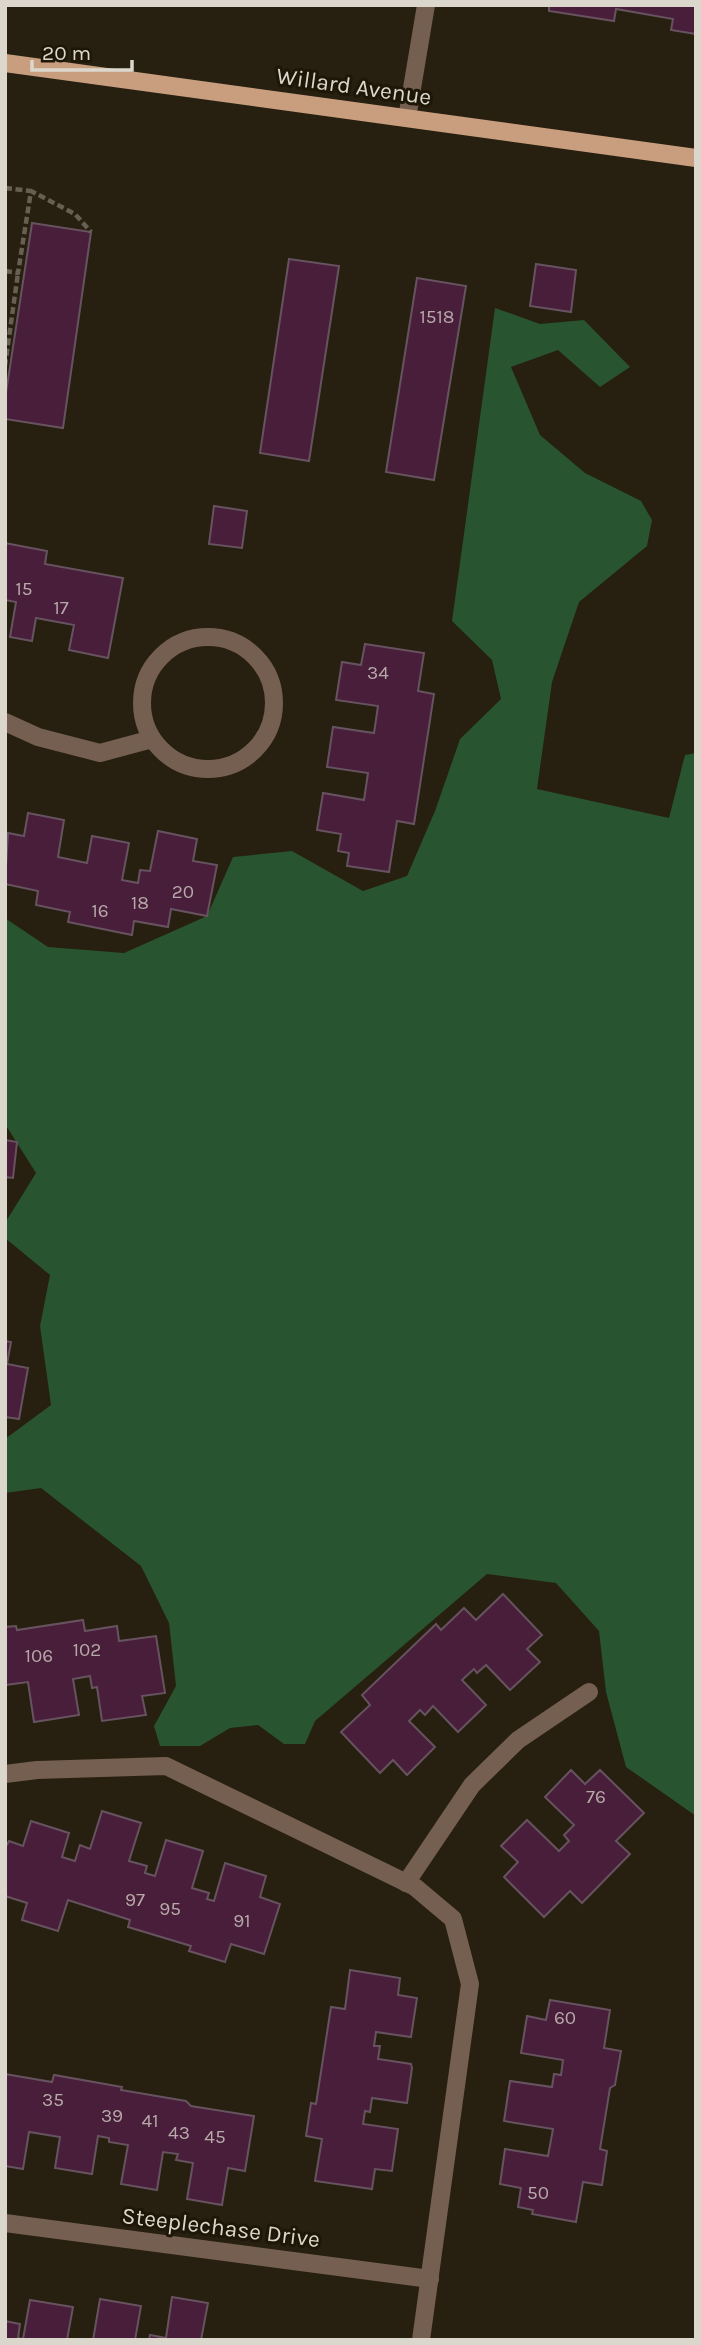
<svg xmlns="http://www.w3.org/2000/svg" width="701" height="2345" font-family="Karla,sans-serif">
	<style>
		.green { fill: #285430 }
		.building { fill: #491e3b; stroke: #66535f; stroke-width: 2 }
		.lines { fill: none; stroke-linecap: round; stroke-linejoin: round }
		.path { stroke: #676052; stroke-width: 4.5; stroke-dasharray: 7 3.5; stroke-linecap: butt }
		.minor { stroke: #745f50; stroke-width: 18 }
		.major { stroke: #c89e7f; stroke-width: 18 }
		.labels { text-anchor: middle; stroke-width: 6; stroke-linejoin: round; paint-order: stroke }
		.number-label { font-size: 19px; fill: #b7a9a8 }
		.street-label { font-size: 23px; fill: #dcd7cd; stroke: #1e1606 }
	</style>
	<rect width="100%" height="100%" fill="#271f0f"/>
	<path class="green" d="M495,308l45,16 44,-4 46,47 -30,20 -42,-37 -47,17 29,68 45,38 56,28 11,19 -5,26 -68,56 -27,80 -15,107 132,29 16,-63 11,-2v1063l-70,-49 -20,-75 -7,-61 -43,-48 -69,-9 -172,147 -10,23h-21l-26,-19 -28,3 -30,18h-40l-6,-20 22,-40 -7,-63 -28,-57 -100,-78 -36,5v-54l46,-34 -11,-79 10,-51 -45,-37v-15l31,-50 -31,-49v-206l43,29 76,6 83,-37 26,-59 59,-6 71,40 44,-15 28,-65 25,-72 41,-40 -9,-39 -40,-39z"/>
	<g class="building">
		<path d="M549,5h147v29l-25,-4 2,-11 -57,-10 -2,12 -65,-10z"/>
		<path d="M32,223l59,9 -28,196 -58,-9v-20z"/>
		<path d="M289,259l50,7 -30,195 -49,-8z"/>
		<path d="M536,264l40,6 -5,42 -41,-6z"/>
		<path d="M417,278l49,8 -32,194 -48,-8z"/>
		<path d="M214,506l33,5 -5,37 -33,-4z"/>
		<path d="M5,543l42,8 -2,13 78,14 -15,80 -39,-8 5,-25 -38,-7 -4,23 -22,-4 6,-35 -11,-2z"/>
		<path d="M365,644l59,9 -6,38 16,3 -20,130 -17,-3 -8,51 -42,-6 2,-13 -11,-2 3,-17 -24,-4 6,-37 41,7 4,-27 -41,-6 6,-40 41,6 4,-27 -42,-6 6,-38 19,3z"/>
		<path d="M28,813l36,7 -6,37 29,6 5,-27 37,7 -7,37 16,3 2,-13 10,1 8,-40 39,8 -4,22 24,4 -10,51 -36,-7 -3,18 -34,-6 -2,14 -64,-13 2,-10 -34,-7 2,-14 -33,-7 3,-51 16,3z"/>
		<path d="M5,1140l12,2 -4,36 -8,-1z"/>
		<path d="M5,1341l6,1 -4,22 21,4 -9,51 -14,-2z"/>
		<path d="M503,1594l39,41 -15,14 13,13 -30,28 -24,-25 -9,8 -3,-4 -12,11 24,25 -28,27 -25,-26 -8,9 -5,-5 -11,11 26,26 -28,28 -14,-15 -13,13 -39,-41 29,-27 -8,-10 74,-71 5,6 23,-22 12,12z"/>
		<path d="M83,1620l2,11 32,-5 2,15 37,-5 9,57 -23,3 4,19 -44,6 -5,-34 -5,1 -2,-12 -17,3 6,36 -45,7 -6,-40 -23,3v-58l11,-1 1,4z"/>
		<path d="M571,1770l14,14 15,-14 44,43 -28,28 14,13 -48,49 -12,-12 -26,26 -40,-40 14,-15 -17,-16 26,-26 32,31 10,-10 -5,-6 10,-10 -29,-28z"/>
		<path d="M102,1811l39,12 -12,38 18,5 -2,7 10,3 11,-36 37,11 -11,37 17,5 -2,6 7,2 11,-38 41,13 -6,21 20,7 -16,50 -33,-10 -6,18 -36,-11 2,-5 -63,-19 2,-7 -62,-20 -10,31 -36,-11 5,-17 -22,-7v-48l4,-7 14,5 8,-25 38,12 -7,24 13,4 5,-16 10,4z"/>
		<path d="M350,1970l50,8 -2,17 19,3 -6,39 -35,-5 -2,14h6l-2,13 33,5 1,4 -5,35 -35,-5 -2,14 -5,-1 -2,13 35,5 -6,42 -17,-2 -3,20 -57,-8 7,-42 -16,-3 5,-33 5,1 15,-97 14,2z"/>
		<path d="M550,2000l60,10 -6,38 17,3 -6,34 -5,3 -10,61 7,2 -5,34 -19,-3 -7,40 -44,-8 1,-4 -15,-3 3,-19 -21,-4 5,-35 43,7 5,-27 -49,-8 6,-40 42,6 2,-13 7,1 2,-15 -42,-7 6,-37 19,4z"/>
		<path d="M5,2074l47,8 2,-7 68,12 -1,3 65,11 5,5 63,10 -9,55 -17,-3 -6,37 -35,-6 6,-36 -17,-3 2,-6 -15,-2 -6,38 -36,-6 7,-39 -19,-3v-4l-11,-2 -6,38 -37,-6 5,-31 -31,-5 -6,37 -18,-3z"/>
		<path d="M172,2297l36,6 -7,37h-52l1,-5 16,3z"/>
		<path d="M100,2299l41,7 -6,34h-42z"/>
		<path d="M30,2300l43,7 -6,33h-62v-19l15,3 -2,14 5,1z"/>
	</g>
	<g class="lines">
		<g class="path">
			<path d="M5,188l26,3"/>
			<path d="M5,271l13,2 13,-82 44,23 16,18"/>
			<path d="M5,366l13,-93"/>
		</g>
		<g class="minor">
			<path d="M407,118l19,-113"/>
			<circle cx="208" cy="703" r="66"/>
			<path d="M5,722l33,15 62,16 52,-14"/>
			<path d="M5,1774l32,-4 129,-4 249,121 38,32 17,65 -49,356"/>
			<path d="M406,1883l66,-98 46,-45 71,-48"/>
			<path d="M5,2223l425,56"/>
		</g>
		<path class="major" d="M5,63l691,95"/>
	</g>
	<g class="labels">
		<g class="number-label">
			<text x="437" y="323">1518</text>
			<text x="24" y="595">15</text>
			<text x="61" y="614">17</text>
			<text x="378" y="679">34</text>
			<text x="183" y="898">20</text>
			<text x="140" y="909">18</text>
			<text x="100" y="917">16</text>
			<text x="87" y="1656">102</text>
			<text x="39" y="1662">106</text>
			<text x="596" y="1803">76</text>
			<text x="135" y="1906">97</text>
			<text x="170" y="1915">95</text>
			<text x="242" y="1927">91</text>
			<text x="565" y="2024">60</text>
			<text x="53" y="2106">35</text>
			<text x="112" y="2122">39</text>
			<text x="150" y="2127">41</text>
			<text x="179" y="2139">43</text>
			<text x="215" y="2143">45</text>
			<text x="538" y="2199">50</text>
		</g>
		<g class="street-label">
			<text transform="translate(354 86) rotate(8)" y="8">Willard Avenue</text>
			<text transform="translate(221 2227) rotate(7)" y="8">Steeplechase Drive</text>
		</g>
	</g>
	<rect width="701" height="2345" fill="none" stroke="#dcd7cd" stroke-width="14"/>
	<path d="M32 60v10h100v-10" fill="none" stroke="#dcd7cd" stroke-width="3.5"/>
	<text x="42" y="60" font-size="21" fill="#dcd7cd" stroke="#1e1606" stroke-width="5" paint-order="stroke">20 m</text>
</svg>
